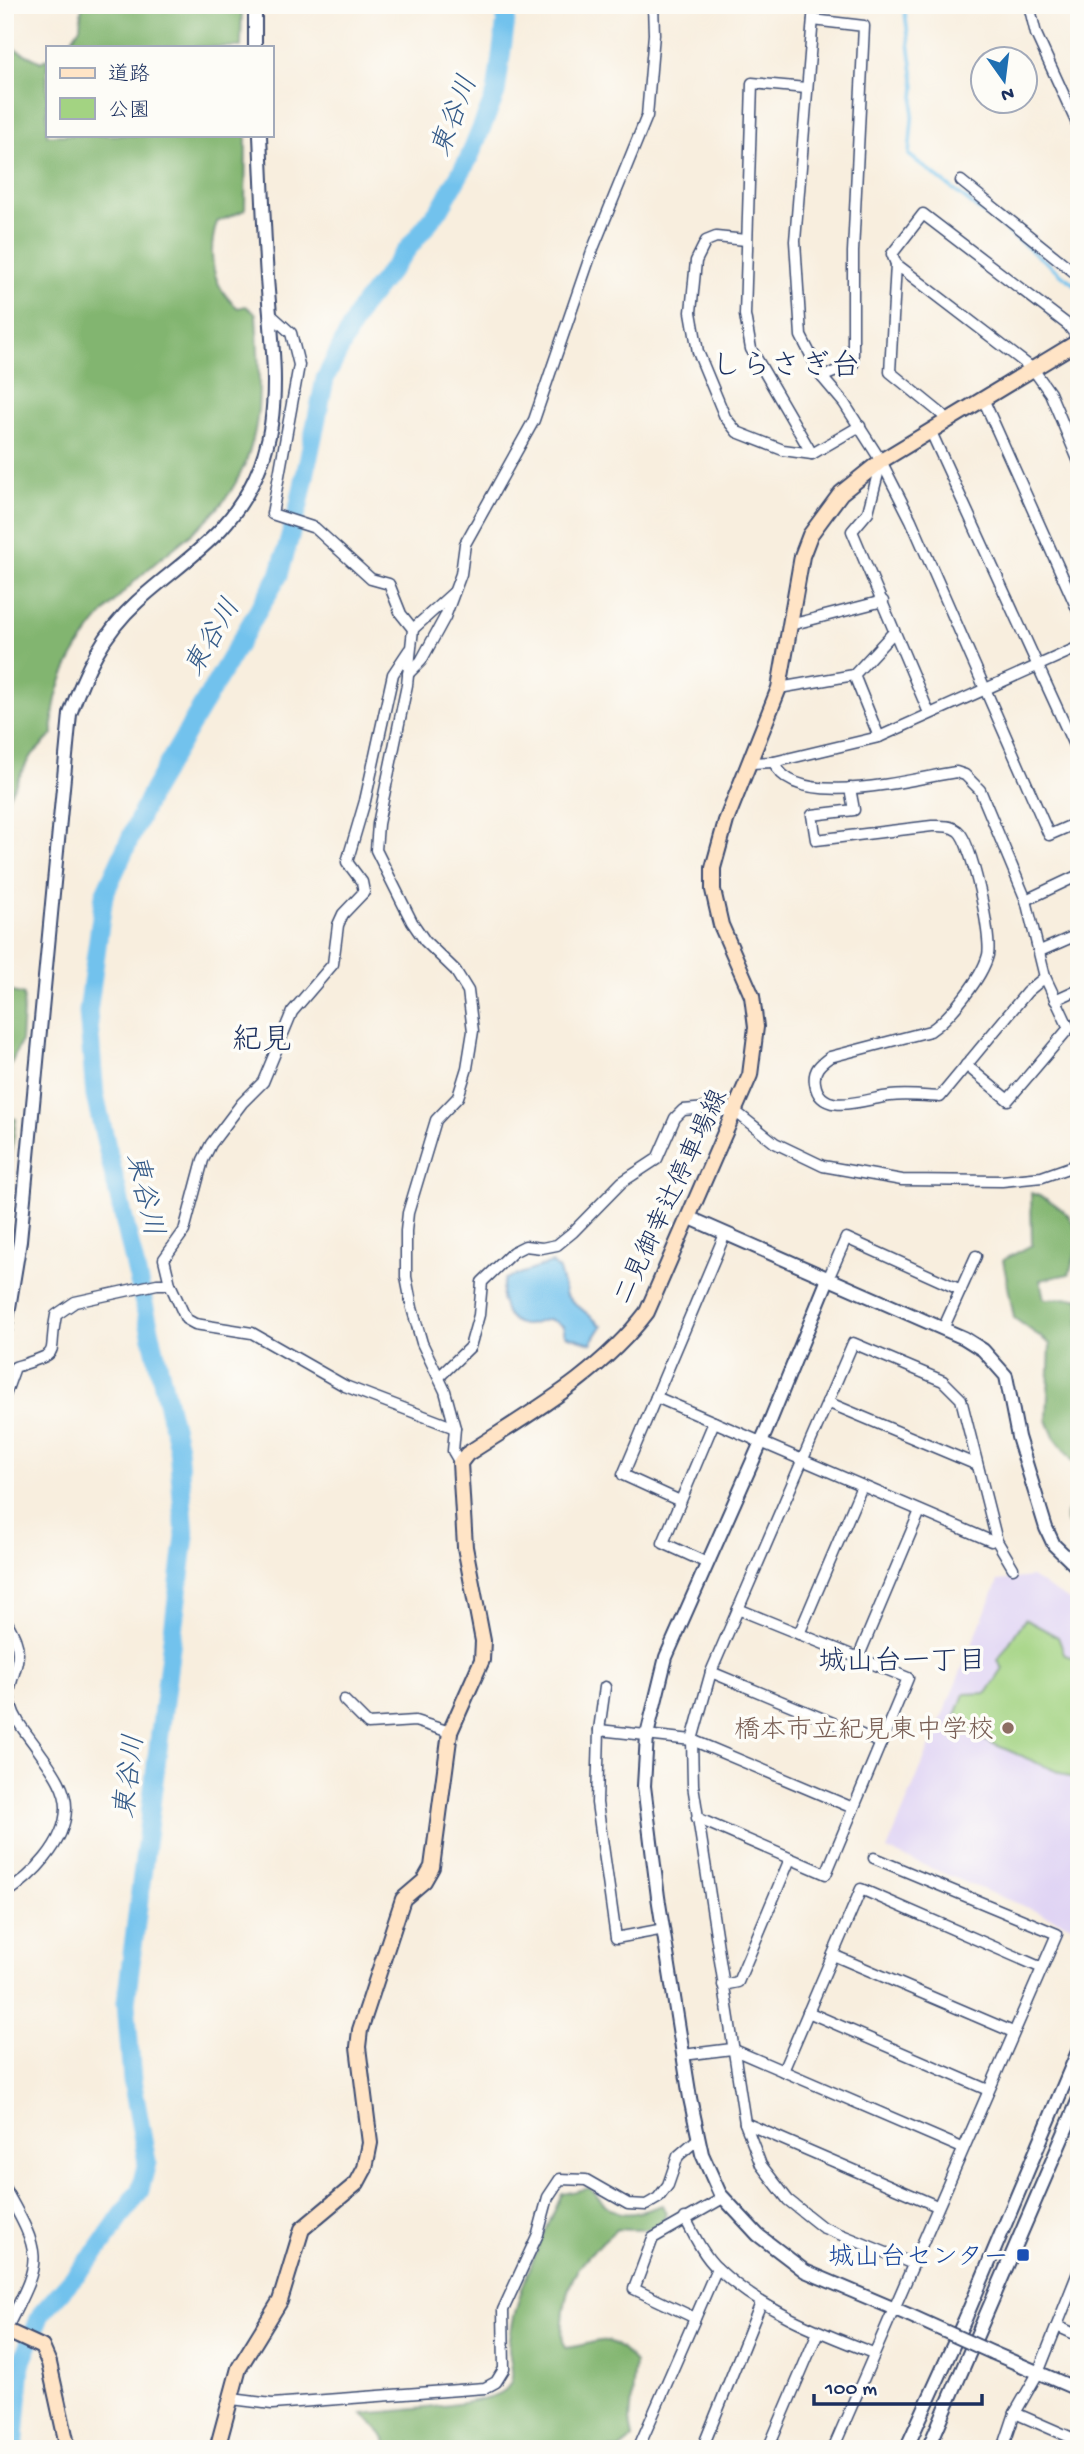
<svg xmlns="http://www.w3.org/2000/svg" width="1084" height="2454" font-family="'Gochi Hand','Klee One',sans-serif">
	<style>
		.built { fill: #e0d4f4 }
		.green { fill: #a3d382; stroke: #5f8170; stroke-width: 2 }
		.forest { fill: #82b570; stroke: #4e7267; stroke-width: 2 }
		.water { fill: #72c2ed; stroke: #4678a6; stroke-width: 2 }
		.lines { fill: none; stroke-linecap: round; stroke-linejoin: round }
		.stream { stroke: #72c2ed; stroke-width: 3.5 }
		.river { stroke: #72c2ed; stroke-width: 19 }
		.minor-casing { stroke: #3c4c71; stroke-width: 13 }
		.tertiary-casing { stroke: #3c4c71; stroke-width: 16 }
		.secondary-casing { stroke: #3c4c71; stroke-width: 18 }
		.minor { stroke: #fff; stroke-width: 10 }
		.tertiary { stroke: #fff; stroke-width: 12 }
		.secondary { stroke: #ffe4c6; stroke-width: 14 }
		.tertiary-bridge-casing { stroke: #3c4c71; stroke-width: 16; stroke-linecap: butt }
		.tertiary-bridge { stroke: #fff; stroke-width: 12 }
		.education-dot { fill: #8d6e63; stroke: #fdfcf7; stroke-width: 2.5 }
		.transit-dot { fill: #1a4fb4; stroke: #fdfcf7; stroke-width: 2.5 }
		.labels { text-anchor: middle; stroke-width: 7; stroke-linejoin: round; paint-order: stroke }
		.street-label { font-size: 26px; fill: #1b2f5e; stroke: #fdfcf7 }
		.education-label { font-size: 26px; fill: #785e54; stroke: #fdfcf7; text-anchor: end }
		.transit-label { font-size: 26px; fill: #164399; stroke: #fdfcf7; text-anchor: end }
		.water-label { font-size: 28px; font-style: italic; fill: #355b89; stroke: #fdfcf7 }
		.neighbourhood-label { font-size: 28px; fill: #1b2f5e; stroke: #fdfcf7 }
		.quarter-label { font-size: 30px; fill: #1b2f5e; stroke: #fdfcf7 }
	</style>
	<rect width="100%" height="100%" fill="#fdfcf7"/>
	<filter id="ink" filterUnits="userSpaceOnUse"><feTurbulence type="fractalNoise" baseFrequency=".0143" numOctaves="2"/><feDisplacementMap in="SourceGraphic" scale="14" xChannelSelector="R" yChannelSelector="G"/><feConvolveMatrix kernelMatrix="1 2 1 2 8 2 1 2 1" color-interpolation-filters="sRGB"/></filter>
	<filter id="wash" filterUnits="userSpaceOnUse"><feTurbulence type="fractalNoise" baseFrequency=".00686" numOctaves="4" result="noise"/><feDisplacementMap in="SourceGraphic" scale="28" xChannelSelector="R" yChannelSelector="G"/><feGaussianBlur stdDeviation="1.57" result="paint"/><feColorMatrix in="noise" values="0 0 0 0 0 0 0 0 0 0 0 0 0 0 0 0 0 1.4 0 .05"/><feComposite in="paint" operator="in"/></filter>
	<g filter="url(#wash)">
		<rect width="100%" height="100%" fill="#f8eede"/>
		<path class="built" d="M1031,1577l48,29v323l-192,-79 111,-269z"/>
		<path class="green" d="M1025,1619l33,18 7,18 14,5v121l-120,-52 -4,-11 9,-24 23,-1 16,-24 -5,-9z"/>
		<g class="forest">
			<path d="M82,5h160l-1,42h-174l13,-20z"/>
			<path d="M5,44l36,18 6,-4v77h199l-1,75 -28,12c-10,32 -6,64 21,86l8,-2 10,8c3,61 11,114 -21,170 -16,30 -49,54 -75,75 -49,41 -112,106 -107,175l-23,23 -25,46z"/>
			<path d="M5,990l19,5 -3,47 -16,35z"/>
			<path d="M5,1116l11,3 -11,81z"/>
			<path d="M1031,1193c20,6 48,23 47,49 -1,10 -6,22 -9,32l-29,6 4,19 35,-1v225l-7,5 -6,-6v-8l9,-15 2,-26 -2,-9 -21,-27 -7,-17 3,-76 -36,-26 -11,-58 29,-15z"/>
			<path d="M590,2188c24,31 36,30 72,17l4,8c-5,21 -32,17 -49,16 -35,30 -51,46 -54,93 -1,10 -2,18 3,26 40,-6 40,-18 69,15l-5,58 3,17 -14,11h-229l-8,-15 -19,-20c28,-3 125,-9 142,-24 14,-12 3,-30 4,-45 6,-54 32,-102 53,-151z"/>
		</g>
		<path class="water" d="M552,1263l7,7 7,26 36,30 -11,17 -26,-8 -2,-9c-3,-2 -12,-7 -16,-6 -6,0 -14,5 -22,5 -22,-2 -27,-29 -20,-46z"/>
		<g class="lines">
			<path class="stream" d="M904,5l11,82 -6,68 170,133"/>
			<path class="river" d="M14,2449l7,-85 20,-50 57,-64 42,-60 7,-28 -15,-82 -6,-78 59,-466 -7,-88 -83,-352 -7,-84 16,-117 47,-102 128,-218 20,-70 26,-126 35,-70 81,-102 28,-49 27,-65 12,-88"/>
		</g>
	</g>
	<g filter="url(#ink)">
		<g class="lines">
			<defs>
				<g id="minor">
					<path d="M814,5l-19,236 6,95 21,41 22,26 37,58 30,59 138,315 30,-13"/>
					<path d="M1029,5l7,29 43,94"/>
					<path d="M813,20l51,6 -11,226v112l-31,13"/>
					<path d="M806,88l-54,-5 -7,232 6,34 61,105"/>
					<path d="M961,181l118,95"/>
					<path d="M746,240l-30,-3 -10,4 -10,20 -5,51 7,40 27,65 12,15 46,18 29,4 48,-28"/>
					<path d="M896,264l-4,-10 31,-40 145,111 11,15"/>
					<path d="M270,314l21,19 8,32 -27,149 43,14 56,51 18,5 12,30 12,15 -6,56 -29,139 -2,26 36,72 13,19 30,29 13,21 5,40 -6,37 -9,29 -22,23 -28,93 -2,18v46l6,31 10,35 23,48 10,37 -2,23 7,12"/>
					<path d="M1072,345l7,10"/>
					<path d="M984,401l95,212"/>
					<path d="M949,420l-59,-48 6,-108 137,105 17,24 29,69"/>
					<path d="M931,432l148,324"/>
					<path d="M881,462l-13,50 -16,19 77,182"/>
					<path d="M790,625l93,-24"/>
					<path d="M413,629l41,-37"/>
					<path d="M409,650l-16,24 -28,127 -18,61 15,20 2,10 -21,22 -5,11 -5,39 -41,48 -29,70 -21,21 -31,41 -8,16 -19,71 -20,28 6,25 16,35 9,5 57,9 93,53 110,42"/>
					<path d="M408,674l13,-13 24,-44 16,-43 4,-30 69,-124 58,-169 55,-135 7,-82 -1,-29"/>
					<path d="M854,675l25,62"/>
					<path d="M779,688l75,-13 39,-42"/>
					<path d="M774,762c19,50 140,16 182,10l9,3 15,15 46,110 19,77 24,51 -61,72 -42,-35"/>
					<path d="M751,763l23,-1 105,-25 200,-90"/>
					<path d="M850,788l4,22 -42,5 4,25 116,-14c9,0 18,-1 26,5 14,11 34,106 30,124 -6,23 -38,63 -58,76l-100,26c-10,7 -17,13 -15,26 5,36 53,15 75,13 16,-2 34,0 50,1l87,-105 18,-15"/>
					<path d="M1026,900l53,-25"/>
					<path d="M1040,951l39,-17"/>
					<path d="M1055,1000l24,-11"/>
					<path d="M828,1279l18,-41 115,52"/>
					<path d="M943,1329l33,-73"/>
					<path d="M439,1377l31,-30 9,-32 3,-33 31,-30 12,-6 17,2 15,-3 16,-13 49,-50 35,-23 18,-41 8,-8 24,-2 29,4 39,31 48,23 79,14 100,1 40,-4 37,-13"/>
					<path d="M5,1395l10,-28c50,-16 32,-9 41,-52l19,-13 82,-18h13"/>
					<path d="M656,1397l335,144"/>
					<path d="M827,1402l150,63"/>
					<path d="M680,1501l-57,-26 102,-241"/>
					<path d="M707,1563l-44,-20 51,-121"/>
					<path d="M5,1618c5,11 13,22 13,35 0,18 -13,33 -7,52 5,18 18,31 28,46 11,16 28,37 27,58 -1,35 -34,67 -61,85"/>
					<path d="M799,1634l63,-148"/>
					<path d="M858,1658l62,-147"/>
					<path d="M711,1672l170,71"/>
					<path d="M605,1687l-6,43 -2,73 19,135 48,-9"/>
					<path d="M344,1700l24,24 47,-3 35,11"/>
					<path d="M599,1730l93,10 161,68"/>
					<path d="M697,1818l129,56 82,-196 -170,-69"/>
					<path d="M833,1955l180,77"/>
					<path d="M723,1985l15,-3 52,-123"/>
					<path d="M808,2012l180,78"/>
					<path d="M683,2055l49,-6 230,99"/>
					<path d="M783,2071l78,-182 181,79"/>
					<path d="M745,2123l192,83"/>
					<path d="M5,2189c41,72 35,71 0,143"/>
					<path d="M685,2218c9,17 18,37 32,50 44,42 101,64 156,85"/>
					<path d="M911,2263l-89,-36 -34,-27 -27,-35 -16,-42 -52,-338 -1,-45 19,-68 142,-329 90,38 18,18 36,142 16,27"/>
					<path d="M695,2318l-61,-29 19,-51 70,-40"/>
					<path d="M1057,2326l22,10"/>
					<path d="M232,2399l40,5 213,-16 11,-6 8,-13 -1,-59 35,-76 10,-37 12,-18 26,1 42,24 18,1 12,-7 10,-13 10,-29 21,-18"/>
					<path d="M1015,2413l64,28"/>
					<path d="M638,2449l79,-181"/>
					<path d="M702,2449l59,-146"/>
					<path d="M768,2449l50,-117"/>
					<path d="M833,2449l224,-515 -183,-76"/>
					<path d="M1003,2449l12,-36 23,-40 41,-103"/>
				</g>
				<g id="tertiary">
					<path d="M255,47v-42"/>
					<path d="M690,1218l274,120 19,12 23,26 12,61 28,91 8,17 25,24"/>
					<path d="M828,1279l-62,152 -100,226 -19,78 -3,51 14,111 32,201 12,56 18,40 38,41 47,36 104,44"/>
					<path d="M5,1332l15,-91 50,-527c15,-43 33,-81 67,-112 27,-25 59,-46 84,-73 70,-78 53,-157 46,-251 -3,-48 -5,-96 -7,-143"/>
					<path d="M993,2353l86,37"/>
					<path d="M906,2449l60,-132 113,-268"/>
					<path d="M928,2449l151,-350"/>
				</g>
				<g id="secondary">
					<path d="M5,2330l37,17 7,16 19,86"/>
					<path d="M217,2449l22,-81 41,-67 22,-72 55,-46 8,-15 5,-25 -12,-96 2,-17 43,-131 21,-18 8,-14 18,-135 32,-72 1,-19 -18,-94 -5,-84 7,-9c66,-43 132,-79 180,-142l103,-237 6,-48 -4,-31 -31,-71 -8,-35v-22l13,-47 53,-133 23,-132 8,-21 31,-42 40,-32 198,-120"/>
				</g>
			</defs>
			<use href="#minor" class="minor-casing"/>
			<use href="#tertiary" class="tertiary-casing"/>
			<use href="#secondary" class="secondary-casing"/>
			<use href="#minor" class="minor"/>
			<use href="#tertiary" class="tertiary"/>
			<use href="#secondary" class="secondary"/>
			<defs>
				<path id="tertiary-bridge" d="M909,2315l84,38"/>
			</defs>
			<use href="#tertiary-bridge" class="tertiary-bridge-casing"/>
			<use href="#tertiary-bridge" class="tertiary-bridge"/>
		</g>
	</g>
	<circle class="education-dot" cx="1008" cy="1728" r="7"/>
	<rect class="transit-dot" x="1016" y="2248" width="14" height="14" rx="3.5"/>
	<g class="labels">
		<g class="street-label">
			<text transform="translate(669 1196) rotate(-65)" y="9">二見御幸辻停車場線</text>
		</g>
		<g class="education-label">
			<text x="994" y="1737">橋本市立紀見東中学校</text>
		</g>
		<g class="transit-label">
			<text x="1009" y="2264">城山台センター</text>
		</g>
		<g class="water-label">
			<text transform="translate(452 115) rotate(-69)" y="10">東谷川</text>
			<text transform="translate(210 636) rotate(-60)" y="10">東谷川</text>
			<text transform="translate(147 1194) rotate(77)" y="10">東谷川</text>
			<text transform="translate(127 1776) rotate(-83)" y="10">東谷川</text>
		</g>
		<g class="neighbourhood-label">
			<text x="902" y="1669">城山台一丁目</text>
		</g>
		<g class="quarter-label">
			<text x="786" y="374">しらさぎ台</text>
			<text x="262" y="1048">紀見</text>
		</g>
	</g>
	<rect width="1084" height="2454" fill="none" stroke="#fdfcf7" stroke-width="28"/>
	<rect x="46" y="46" width="228" height="91" fill="#fdfcf7" stroke="#a3aaba" stroke-width="2"/>
	<rect x="60" y="68" width="35" height="10" fill="#ffe4c6" stroke="#a3aaba" stroke-width="2"/>
	<text x="108" y="80" font-size="21" fill="#1b2f5e">道路</text>
	<rect x="60" y="98" width="35" height="21" fill="#a3d382" stroke="#a3aaba" stroke-width="2"/>
	<text x="108" y="116" font-size="21" fill="#1b2f5e">公園</text>
	<g transform="translate(1004 80) rotate(166)"><circle r="33" fill="#fdfcf7" stroke="#a3aaba" stroke-width="2"/>
	<path d="M0-5L12 26L0 18L-12 26Z" fill="#1f6fb2"/>
	<text y="-10" font-size="19" font-weight="bold" text-anchor="middle" fill="#1b2f5e">N</text>
	</g>
	<path d="M814 2394v10h168v-10" fill="none" stroke="#1b2f5e" stroke-width="3.5"/>
	<text x="825" y="2394" font-size="21" fill="#1b2f5e" stroke="#fdfcf7" stroke-width="5" paint-order="stroke">100 m</text>
</svg>
